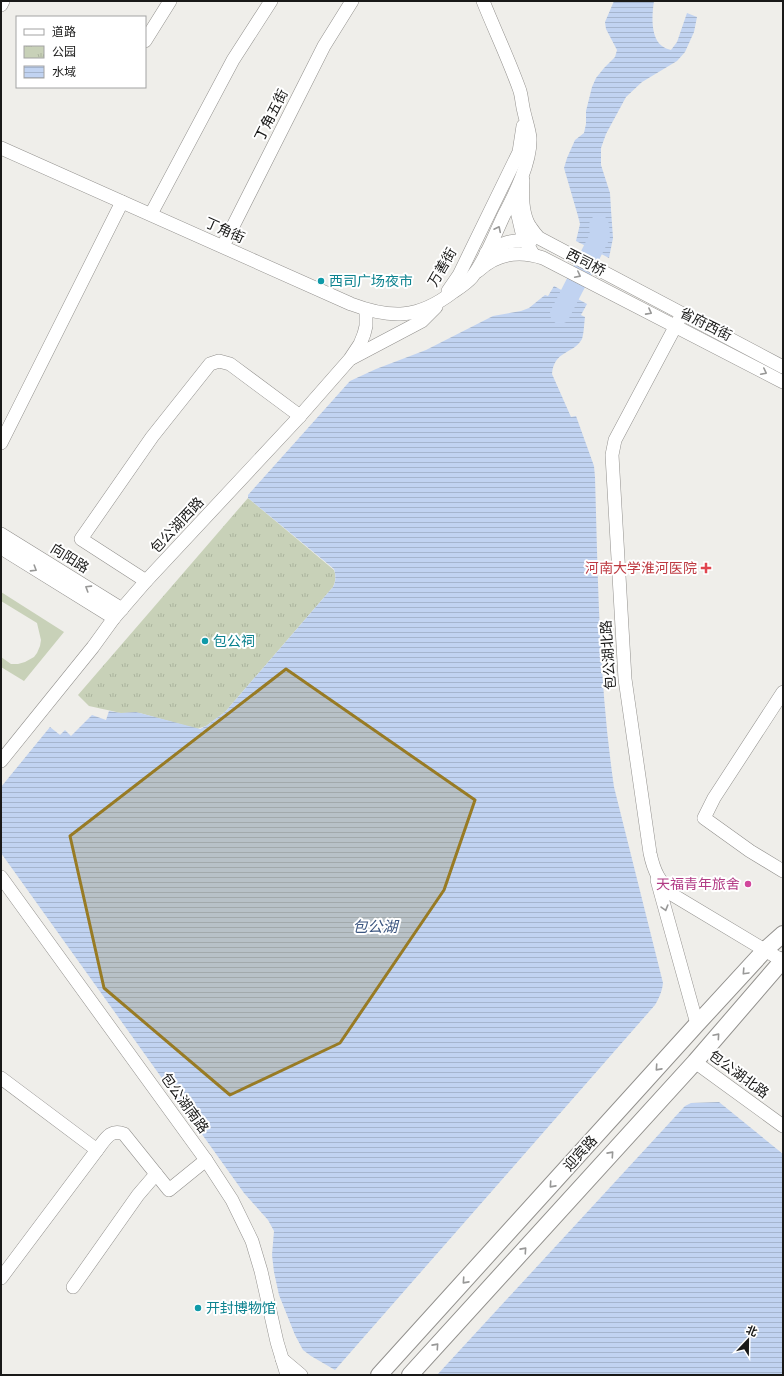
<svg xmlns="http://www.w3.org/2000/svg" width="784" height="1376" font-family="Cabin,'Noto Sans SC',sans-serif">
	<style>
		.park { fill: url(#park-tufts) }
		.pitch { fill: #c8d1b8 }
		.water { fill: url(#water-rules) }
		.lines { fill: none; stroke-linecap: round; stroke-linejoin: round }
		.river { stroke: #c1d3f1; stroke-width: 20 }
		.minor-casing { stroke: #92908d; stroke-width: 14 }
		.major-casing { stroke: #92908d; stroke-width: 18 }
		.minor { stroke: #fff; stroke-width: 13 }
		.major { stroke: #fff; stroke-width: 16 }
		.oneway { stroke: #989897 }
		.marked { fill: #987b24; fill-opacity: 0.2; stroke: #987b24; stroke-width: 3; stroke-linejoin: round }
		.culture-dot { fill: #0f9aa8; stroke: #fff; stroke-width: 1.5 }
		.health-dot { fill: #e0444e; stroke: #fff; stroke-width: 1.5 }
		.hotel-dot { fill: #d1479c; stroke: #fff; stroke-width: 1.5 }
		.labels { text-anchor: middle; stroke-width: 4; stroke-linejoin: round; paint-order: stroke }
		.street-label { font-size: 14px; fill: #191918; stroke: #fff }
		.culture-label { font-size: 14px; fill: #0d838f; stroke: #fff; text-anchor: start }
		.health-label { font-size: 14px; fill: #be3a42; stroke: #fff; text-anchor: end }
		.hotel-label { font-size: 14px; fill: #b23c85; stroke: #fff; text-anchor: end }
		.water-label { font-size: 15px; font-style: italic; fill: #3d5781; stroke: #fff }
	</style>
	<defs>
		<pattern id="park-tufts" width="24" height="20" patternUnits="userSpaceOnUse"><rect width="24" height="20" fill="#c8d1b8"/><path d="M3 7l-1-3M5 7V3M7 7l1-3M15 17l-1-3M17 17v-4M19 17l1-3" fill="none" stroke="#abb39d"/></pattern>
		<pattern id="water-rules" width="6" height="5" patternUnits="userSpaceOnUse"><rect width="6" height="5" fill="#c1d3f1"/><path d="M0 2.5h6" fill="none" stroke="#a5b5ce"/></pattern>
	</defs>
	<rect width="100%" height="100%" fill="#efeeea"/>
	<path class="park" d="M248,498l86,72c2,6 2,10 -1,17l-108,125 -19,14 -9,3 -61,-17 -15,1 -32,-7 -11,-11z"/>
	<path class="pitch" d="M1,592l63,40 -40,49 -23,-14v-10l10,7h7l7,-2 9,-5 3,-4 3,-7 1,-6 -4,-17 -36,-22z"/>
	<g class="water">
		<path d="M614,1h40c-2,13 -4,36 8,45 2,2 6,3 9,4l6,-8 10,-29 10,4 -3,15 -9,20 -8,9 -35,21 -16,15 -20,37 -5,14v17l9,28 1,17 2,28 -4,20 -33,-17 4,-17 -2,-8 -14,-48 3,-10 8,-18 9,-7 2,-9v-13l6,-24 4,-9 8,-10 11,-11 2,-7 -11,-21 -1,-7z"/>
		<path d="M554,286l33,18 -6,11 4,2c-1,7 -1,16 -3,22 -8,15 -28,11 -30,35l19,43 5,-1 18,50 1,11c3,103 4,207 19,310l49,196c-1,9 -4,15 -8,22l-320,365 -24,-14 -8,-6 -8,-15 -16,-40 -5,-23 -2,-17 2,-24 -6,-11 -24,-27 -243,-340v-66l49,-60 10,8 5,-5 6,6 21,-21 14,5 3,-9 12,2 15,-1 64,17 6,-3 19,-14 108,-125c3,-6 3,-11 1,-18l-86,-71v-3l102,-114 26,-12 50,-19 67,-34 28,-5 8,-3 11,-9 5,-4 3,1z"/>
		<path d="M719,1102l64,52v221h-346l248,-269 6,-3z"/>
	</g>
	<g class="lines">
		<path class="river" d="M560,314l40,-78 -1,-11"/>
		<defs>
			<g id="minor">
				<path d="M1,5l2,-4"/>
				<path d="M145,41l25,-40"/>
				<path d="M1,148l350,156c40,15 67,15 102,-12 6,-4 14,-9 19,-15 14,-18 22,-41 32,-62 11,-21 27,-53 26,-77 -1,-9 -4,-17 -6,-26 -2,-7 -2,-14 -4,-21 -11,-31 -25,-60 -37,-90"/>
				<path d="M523,180c-1,14 -1,36 8,48 2,3 5,7 8,10l244,129"/>
				<path d="M516,207l7,30 10,17"/>
				<path d="M151,214l82,-154 38,-59"/>
				<path d="M223,246l101,-200 28,-45"/>
				<path d="M486,253c14,-10 27,-14 45,-12"/>
				<path d="M478,271c19,-18 41,-21 65,-13l240,124"/>
				<path d="M448,291l11,-16 60,-123 4,-26"/>
				<path d="M682,314l-67,126 -3,15 13,224 25,174c4,19 9,28 23,42l110,66"/>
				<path d="M352,358l70,-37 14,-14"/>
				<path d="M1,443l121,-241"/>
				<path d="M1,534l121,75"/>
				<path d="M1,548l113,70"/>
				<path d="M146,581l-65,-42 71,-102 58,-73 9,-3 11,3 70,52"/>
				<path d="M783,692l-69,106 -10,20 46,33 33,20"/>
				<path d="M1,761l92,-114 21,-29 32,-37 154,-165 50,-57 10,-15 4,-10 2,-8v-16"/>
				<path d="M1,877l205,283 26,40 20,41 9,30 16,71 10,33"/>
				<path d="M657,880l40,144"/>
				<path d="M695,1062l88,64"/>
				<path d="M1,1078l96,72c8,-10 13,-22 27,-16l45,56 37,-30"/>
				<path d="M1,1278l96,-128"/>
				<path d="M73,1287l65,-92 18,-21"/>
				<path d="M282,1359l19,16"/>
			</g>
			<g id="major">
				<path d="M379,1375l318,-351 68,-74 18,-16"/>
				<path d="M410,1375l285,-313 88,-102"/>
			</g>
		</defs>
		<use href="#minor" class="minor-casing"/>
		<use href="#major" class="major-casing"/>
		<use href="#minor" class="minor"/>
		<use href="#major" class="major"/>
	</g>
	<defs><path id="oneway-chevron" d="M-2-3.5L2.5 0L-2 3.5" fill="none" stroke-width="1.6" stroke-linecap="round" stroke-linejoin="round"/></defs>
	<g class="oneway">
		<use href="#oneway-chevron" transform="translate(498 229) rotate(-64)"/>
		<use href="#oneway-chevron" transform="translate(578 275) rotate(27)"/>
		<use href="#oneway-chevron" transform="translate(649 312) rotate(28)"/>
		<use href="#oneway-chevron" transform="translate(764 372) rotate(27)"/>
		<use href="#oneway-chevron" transform="translate(34 569) rotate(32)"/>
		<use href="#oneway-chevron" transform="translate(88 588) rotate(-148)"/>
		<use href="#oneway-chevron" transform="translate(665 908) rotate(74)"/>
		<use href="#oneway-chevron" transform="translate(745 972) rotate(133)"/>
		<use href="#oneway-chevron" transform="translate(717 1036) rotate(-49)"/>
		<use href="#oneway-chevron" transform="translate(658 1068) rotate(132)"/>
		<use href="#oneway-chevron" transform="translate(611 1154) rotate(-48)"/>
		<use href="#oneway-chevron" transform="translate(552 1185) rotate(132)"/>
		<use href="#oneway-chevron" transform="translate(524 1250) rotate(-48)"/>
		<use href="#oneway-chevron" transform="translate(465 1281) rotate(132)"/>
		<use href="#oneway-chevron" transform="translate(436 1346) rotate(-48)"/>
	</g>
	<path class="marked" d="M286,669l189,131 -31,90 -104,153 -110,52 -126,-107 -34,-152z"/>
	<g class="culture-dot">
		<circle cx="321" cy="281" r="4"/>
		<circle cx="205" cy="641" r="4"/>
		<circle cx="198" cy="1308" r="4"/>
	</g>
	<path class="health-dot" d="M704 562h4v4h4v4h-4v4h-4v-4h-4v-4h4z"/>
	<circle class="hotel-dot" cx="748" cy="884" r="4"/>
	<g class="labels">
		<g class="street-label">
			<text transform="translate(271 115) rotate(-63)" y="5">丁角五街</text>
			<text transform="translate(225 230) rotate(24)" y="5">丁角街</text>
			<text transform="translate(586 262) rotate(27)" y="5">西司桥</text>
			<text transform="translate(442 267) rotate(-60)" y="5">万善街</text>
			<text transform="translate(706 324) rotate(27)" y="5">省府西街</text>
			<text transform="translate(177 525) rotate(-47)" y="5">包公湖西路</text>
			<text transform="translate(70 558) rotate(32)" y="5">向阳路</text>
			<text transform="translate(608 655) rotate(-94)" y="5">包公湖北路</text>
			<text transform="translate(739 1074) rotate(36)" y="5">包公湖北路</text>
			<text transform="translate(185 1103) rotate(54)" y="5">包公湖南路</text>
			<text transform="translate(580 1153) rotate(-48)" y="5">迎宾路</text>
		</g>
		<g class="culture-label">
			<text x="329" y="286">西司广场夜市</text>
			<text x="213" y="646">包公祠</text>
			<text x="206" y="1313">开封博物馆</text>
		</g>
		<g class="health-label">
			<text x="697" y="573">河南大学淮河医院</text>
		</g>
		<g class="hotel-label">
			<text x="740" y="889">天福青年旅舍</text>
		</g>
		<g class="water-label">
			<text x="375" y="932">包公湖</text>
		</g>
	</g>
	<rect width="784" height="1376" fill="none" stroke="#191918" stroke-width="4"/>
	<rect x="16" y="16" width="130" height="72" fill="#ffffff" stroke="#a3a3a3"/>
	<rect x="24" y="29" width="20" height="6" fill="#ffffff" stroke="#a3a3a3"/>
	<text x="52" y="36" font-size="12" fill="#191918">道路</text>
	<rect x="24" y="46" width="20" height="12" fill="url(#park-tufts)" stroke="#a3a3a3"/>
	<text x="52" y="56" font-size="12" fill="#191918">公园</text>
	<rect x="24" y="66" width="20" height="12" fill="url(#water-rules)" stroke="#a3a3a3"/>
	<text x="52" y="76" font-size="12" fill="#191918">水域</text>
	<g transform="translate(748 1340) rotate(22)" stroke="#ffffff" stroke-width="3" paint-order="stroke">
	<path d="M0-3L7 15L0 10L-7 15Z" fill="#191918"/>
	<text y="-6" font-size="11" font-weight="bold" text-anchor="middle" fill="#191918">北</text>
	</g>
</svg>
